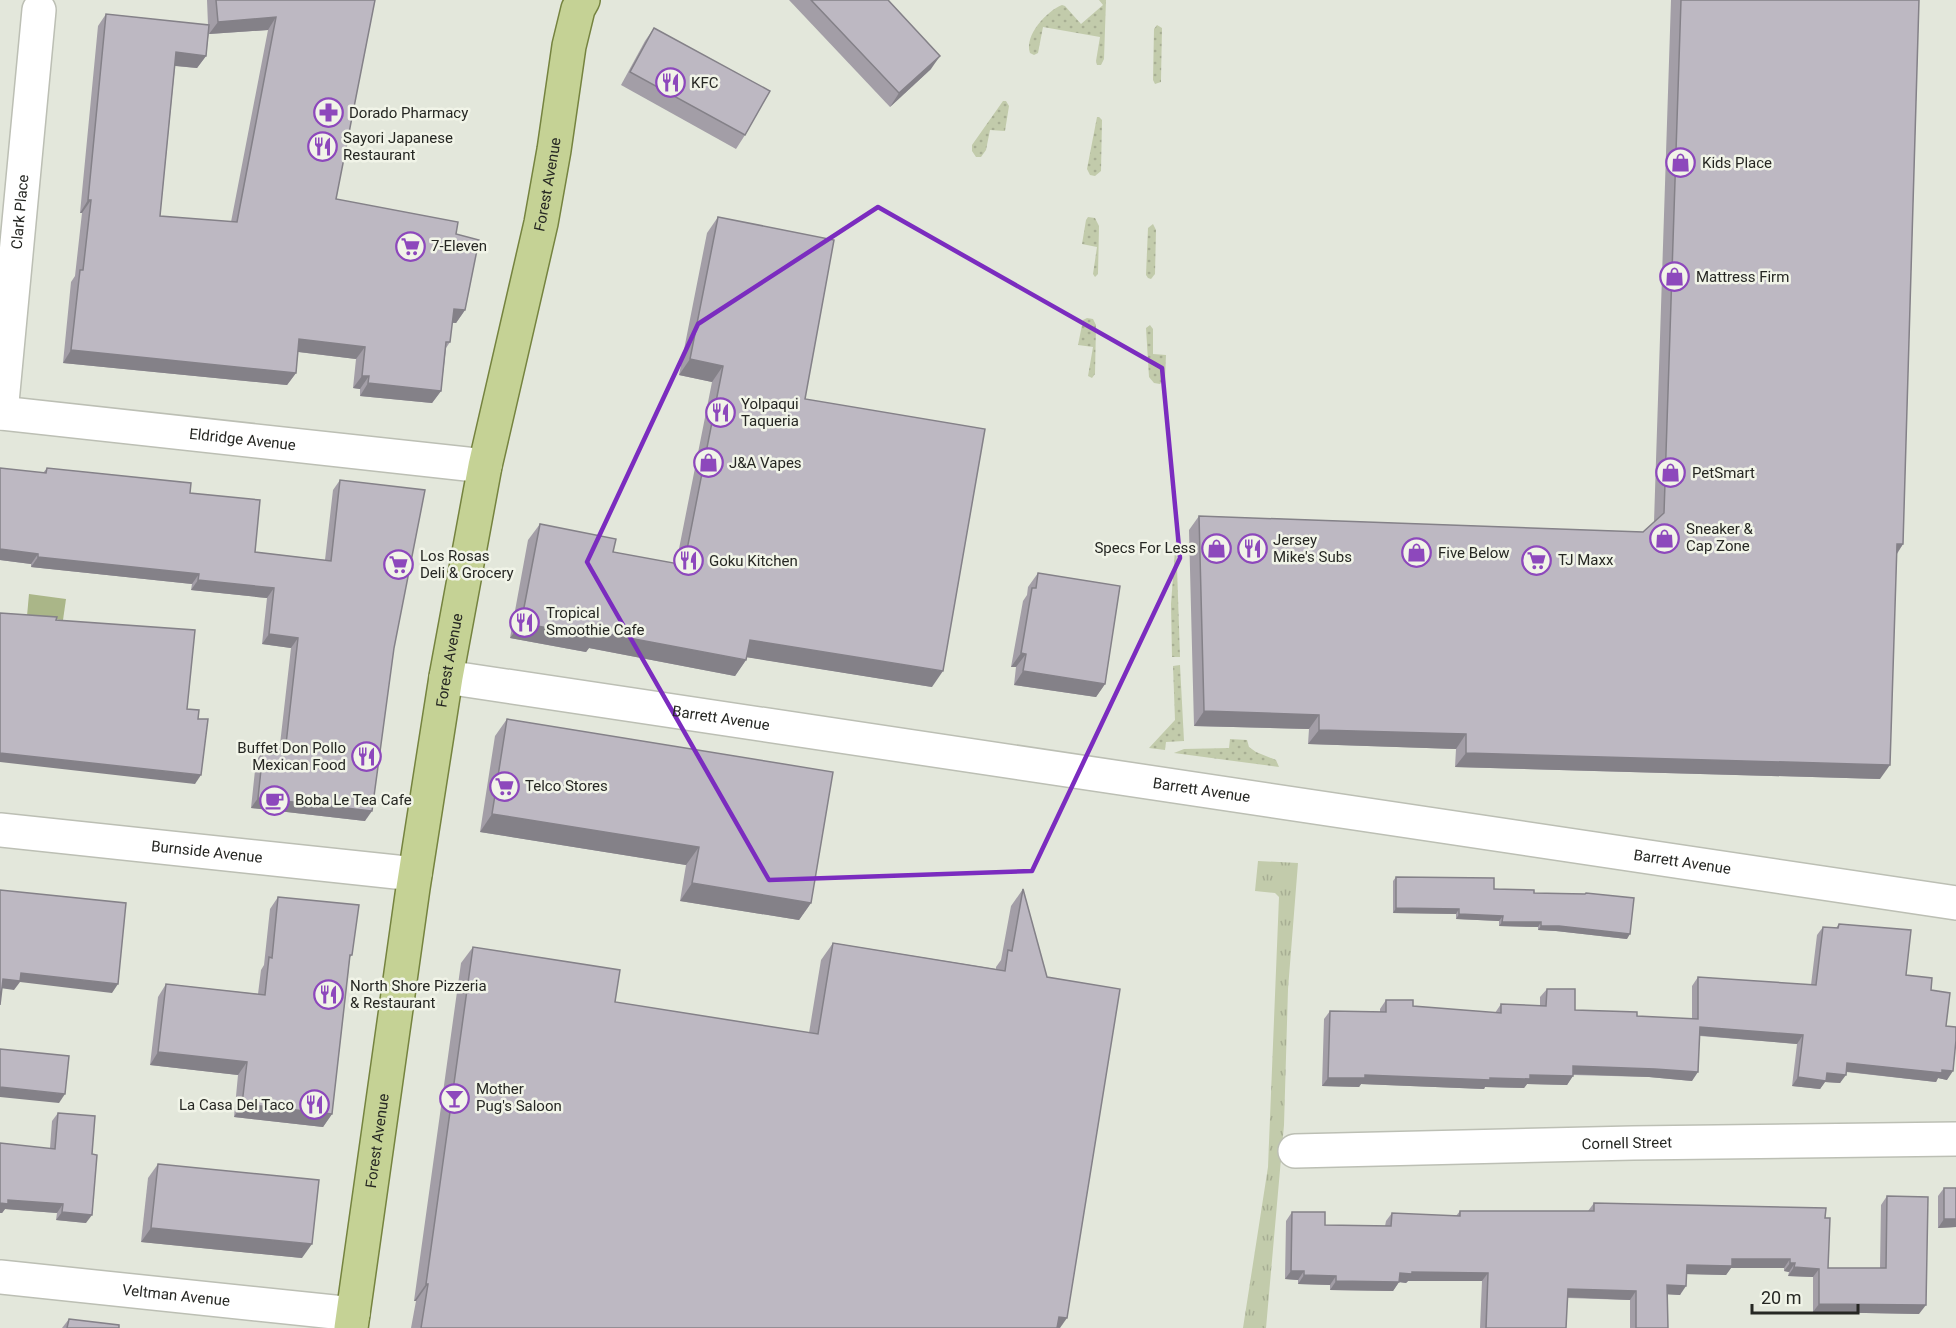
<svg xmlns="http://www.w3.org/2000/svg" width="1956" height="1328" font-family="Roboto,sans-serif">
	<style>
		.grass { fill: url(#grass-tufts) }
		.garden { fill: url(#garden-dots) }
		.water { fill: #aab688 }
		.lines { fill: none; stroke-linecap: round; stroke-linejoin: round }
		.minor-casing { stroke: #bcbfb4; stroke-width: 36 }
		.major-casing { stroke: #75833f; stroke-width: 36 }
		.minor { stroke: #fff; stroke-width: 33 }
		.major { stroke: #c5d295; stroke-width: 33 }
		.wall { fill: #a39ea7; fill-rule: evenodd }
		.shaded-wall { fill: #848188 }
		.building { fill: #bdb8c2; stroke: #848188; stroke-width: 1.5 }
		.marked { fill: none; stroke: #7b2cbf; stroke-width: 4.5; stroke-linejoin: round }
		.labels { text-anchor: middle; stroke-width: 5; stroke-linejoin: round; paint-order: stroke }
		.poi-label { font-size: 15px; fill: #262723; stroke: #f1f4e8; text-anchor: start }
		.street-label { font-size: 15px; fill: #262723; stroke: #f1f4e8 }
	</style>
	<defs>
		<pattern id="grass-tufts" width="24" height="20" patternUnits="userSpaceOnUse" patternTransform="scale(1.5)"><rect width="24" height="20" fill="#c2cbab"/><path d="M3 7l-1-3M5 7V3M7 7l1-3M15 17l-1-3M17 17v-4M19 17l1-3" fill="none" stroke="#a7ae93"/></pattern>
		<pattern id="garden-dots" width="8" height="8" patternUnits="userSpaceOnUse" patternTransform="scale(1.5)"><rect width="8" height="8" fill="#c2cbab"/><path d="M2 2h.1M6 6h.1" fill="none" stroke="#a7ae93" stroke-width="1.8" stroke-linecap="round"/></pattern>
	</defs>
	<rect width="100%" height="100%" fill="#e3e7db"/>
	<path class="grass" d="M1258,861l40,2 -10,126 -4,136 -18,203h-23l25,-161 11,-270 -4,-4 -20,-2z"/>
	<g class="garden">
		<path d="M1099,0h7l-2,59 -3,6h-4l-1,-4 4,-24 -57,-10 -5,26 -4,2 -4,-2c-6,-18 17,-42 32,-48l3,1 16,18 22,-19z"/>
		<path d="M1157,25l5,3 -1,52v2l-6,2 -2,-4 1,-51z"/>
		<path d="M1003,101h3l3,5 -4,25 -15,-1 -4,20 -5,7h-5l-4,-6v-6z"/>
		<path d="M1097,117h2l3,3 -1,51 -6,5 -5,-1 -3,-6z"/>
		<path d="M1088,217l7,1 4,8 -1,48 -3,3 -2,-3 4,-27 -15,-3 4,-24z"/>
		<path d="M1153,224l3,6 -1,44 -4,5 -3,-1 -2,-3 2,-47z"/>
		<path d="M1087,318l6,1 3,6 -1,49 -3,4 -4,-2 5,-29 -15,-2 5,-25z"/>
		<path d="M1150,325l3,4v25l13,1 -1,24 -5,5 -6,-1 -5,-6 -3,-49z"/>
		<path d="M1176,537l4,120h-8l-1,-53z"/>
		<path d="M1180,665l4,76 -18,1 -1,8 -16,-2 26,-28 -2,-54z"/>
		<path d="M1230,739l17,1 2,7 7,5 20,8 3,7 -105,-14 10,-4 45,-1z"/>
	</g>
	<path class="water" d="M29,594l37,5 -3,21 -36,-4z"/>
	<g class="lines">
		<defs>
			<g id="minor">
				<path id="s1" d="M0,413l485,53"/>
				<path id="s2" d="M1,413l38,-403"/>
				<path id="s3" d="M446,677l1510,226"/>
				<path id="s4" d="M0,830l415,44"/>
				<path id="s5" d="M1295,1151l338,-8 323,-4"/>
				<path id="s6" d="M0,1277l353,37"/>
			</g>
			<g id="major">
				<path id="s7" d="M351,1328l62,-440 33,-211 39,-211 56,-243 13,-73 15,-104 9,-37 5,-9"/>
			</g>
		</defs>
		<use href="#minor" class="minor-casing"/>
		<use href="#major" class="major-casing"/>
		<use href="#minor" class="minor"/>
		<use href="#major" class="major"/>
	</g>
	<g class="wall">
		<path d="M207,0h168l-39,199 120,35 9,76 -9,13h-4l-2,19 -4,6 -5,43 -9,12 -72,-7v-7l-7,-1 3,-29 -58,-7 -2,21 -9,12 -224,-22 8,-81 4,-6 7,-63h-2l18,-187 8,-12 102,11zM209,30v4l59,-4 -37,192 -71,-6 15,-150 22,2 9,-12z"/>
		<path d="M789,0h99l43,69 -41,38z"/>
		<path d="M1671,0h248l-16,544 -6,10 -17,225 -425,-12 1,-18 -148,-5 1,-15 -115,-3 -5,-196 10,-14 444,16 11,-10z"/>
		<path d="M654,28l91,107 -9,14 -115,-64 24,-44z"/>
		<path d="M718,217l87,182 127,288 -185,-30 -1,3 -11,16 -146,-28 -3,4 -76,-14 18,-98 12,-16 73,28 63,12 36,-182 -33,-7 28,-142z"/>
		<path d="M0,468l43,5 4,-5 143,25 65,59 70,8 8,-70 7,-10 54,168 -29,173 -114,-13 5,-47 7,-10 16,2 12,-105 -29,-4 5,-46 -76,-8 1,-6 -161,-17v-3l-31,-4z"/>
		<path d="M1038,573l67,111 -9,13 -82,-12 2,-18h-5l12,-66 4,-6 1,-8z"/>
		<path d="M507,719l304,184 -12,17 -119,-19 6,-36 -206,-33 15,-96z"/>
		<path d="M1396,877l138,16 51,1 1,-1 41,46 -71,-8 -18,-1v-3l-39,-1v-5l-43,-2v-5l-63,-1v-32z"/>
		<path d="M1023,889l37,439h-649l5,-27h-2l47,-338 12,-16 142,55 194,31 12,-73 12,-17 163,26v-2l5,-7 10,-54z"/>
		<path d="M278,897l74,58 -2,2 -18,157 -9,13 -89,-10 4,-42 -88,-10 8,-68 8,-13 92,10 3,-24 3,-5 6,-56z"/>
		<path d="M1839,924l67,51 25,15 15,36 1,54 -9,-2 -2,4 -90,-10 -6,11 -15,-1 -5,7 -28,-3 5,-42 -97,-8 -8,45 -43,-4 -76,-2 -6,10 -40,-1 -3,4 -39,-1 -1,2 -123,-5 -2,3 -37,-1 2,-67 6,-8 50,1v-3l6,-9 27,6 82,7 6,-9 39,2v-9l7,-8 28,21 62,6 55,3v-33l6,-9 113,8 6,-50 6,-8 13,1z"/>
		<path d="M58,1113l28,110 -30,-3 1,-7 -52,-4 -3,4h-2l50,-65 2,-27z"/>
		<path d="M158,1164l144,94 -161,-16 7,-64z"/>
		<path d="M1944,1188h12v39l-18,1v-32z"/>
		<path d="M1887,1196l32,118 -106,-2v-35l-25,-1 1,-4 -5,-1v-3h-53l-5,7 -39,-1 -7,21 -13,-1 1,34h-38v-28l-63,-2 -1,30h-86l2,-47h-74l-2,2 -7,-1 -6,9 -63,-1v-5l-32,-1v-4l-13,-1 1,-58 6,-9 33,13 60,1 1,-5 6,-8 64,3 4,-5h128l6,-8 231,15 3,50h52l1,-63z"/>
		<path d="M69,1319l50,9h-57z"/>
	</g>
	<g class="shaded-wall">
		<path d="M276,17l-8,13 -59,4 9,-12z"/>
		<path d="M176,52l30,4 -9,12 -30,-3z"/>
		<path d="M940,56l-9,13 -41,38 9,-14z"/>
		<path d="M88,200h3l-9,13h-2z"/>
		<path d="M454,309l11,1 -9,13 -11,-1z"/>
		<path d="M299,339l66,8 -9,12 -65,-8z"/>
		<path d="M71,350l225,23 -9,12 -224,-22z"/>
		<path d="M690,359l33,7 -11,16 -33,-7z"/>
		<path d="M362,376h7l-9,13 -7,-1z"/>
		<path d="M368,383l73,8 -9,12 -72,-7z"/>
		<path d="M1897,544h6l-10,15z"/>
		<path d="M0,549l38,5 -7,10 -31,-4z"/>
		<path d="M38,557l161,17 -7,10 -161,-17z"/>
		<path d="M198,580l76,8 -7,10 -76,-8z"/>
		<path d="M521,623l77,9 148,28 -11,16 -146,-28 -3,4 -76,-14z"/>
		<path d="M269,634l29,4 -7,10 -29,-4z"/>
		<path d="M750,640l193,31 -11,16 -193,-31z"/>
		<path d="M1021,653l5,1 -10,13h-5z"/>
		<path d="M1023,671l82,13 -9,13 -82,-12z"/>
		<path d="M1204,711l115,4 -10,14 -115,-3z"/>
		<path d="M1319,730l147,4 -10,15 -148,-5z"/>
		<path d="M0,753l201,22 -6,9 -195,-22z"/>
		<path d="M1466,753l424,12 -10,14 -425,-12z"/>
		<path d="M258,798l114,13 -7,10 -114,-13z"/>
		<path d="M492,814l207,33 -13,18 -206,-33z"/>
		<path d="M692,883l119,20 -12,17 -119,-19z"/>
		<path d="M1396,908l63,1 -3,5 -63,-1z"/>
		<path d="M1459,914l44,2 -4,5 -43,-2z"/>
		<path d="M1502,922h39l-3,5 -39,-1z"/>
		<path d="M1541,926h18l71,8 -3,5 -71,-8 -18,-1z"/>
		<path d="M21,973l97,11 -6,9 -92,-11 -6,8 -14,-2 3,-9z"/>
		<path d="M1700,1027l103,8 -6,9 -103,-9z"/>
		<path d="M158,1052l89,10 -9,13 -88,-10z"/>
		<path d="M1847,1063l95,7 11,1 -6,9 -9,-2 -2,4 -95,-11z"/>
		<path d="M1573,1066l82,3 43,3 -6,9 -43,-4 -82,-3z"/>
		<path d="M1827,1073l19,2 -6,8 -15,-1 -5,7 -28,-3 6,-9z"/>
		<path d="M1365,1075l125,3 40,-3 43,1 -6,9 -40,-1 -3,4 -39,-1 -1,2 -123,-5 -2,3 -37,-1 6,-8z"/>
		<path d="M0,1087l65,7 -6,9 -59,-6z"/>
		<path d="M242,1104l90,10 -9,13 -89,-10z"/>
		<path d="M8,1200l55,4 -6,9 -52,-4 -3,4h-2v-10z"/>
		<path d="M62,1212l30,3 -6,8 -30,-3z"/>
		<path d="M1944,1219h12v8l-18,1z"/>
		<path d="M151,1228l161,16 -10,14 -161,-16z"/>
		<path d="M1732,1259h58l-6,9h-53l-5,7 -45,-1 6,-9z"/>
		<path d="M1790,1263h5l-6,9 -5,-1z"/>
		<path d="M1794,1267l25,2 -6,8 -25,-1z"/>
		<path d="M1291,1271h13l-6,9 -13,-1z"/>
		<path d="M1412,1272l76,1 -6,8h-74l-2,2 -7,-1 -6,9 -63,-1 6,-9z"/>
		<path d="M1304,1275l32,1 -6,9 -32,-1z"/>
		<path d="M426,1284h2l-12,17h-2z"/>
		<path d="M1667,1285l19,1 -6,9 -19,-1z"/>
		<path d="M1568,1289l68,2 -6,9 -68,-3z"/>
		<path d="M1819,1304l107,1 -7,9 -106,-2z"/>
		<path d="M1059,1317l8,1 -7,10h-8z"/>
	</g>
	<g class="building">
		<path d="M216,0h159l-39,199 122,23 -2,12 23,6 -14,70 -11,-1 -4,33h-4l-5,49 -73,-8 1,-7h-7l3,-29 -66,-8 -3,34 -225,-23 9,-80h3l8,-70h-3l18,-186 103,11 -3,31 -30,-4 -16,164 77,6 39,-205 -58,5z"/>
		<path d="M811,0h77l52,56 -41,37z"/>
		<path d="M1681,0h238l-16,544h-6l-7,221 -424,-12v-19l-147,-4v-15l-115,-4 -5,-195 444,16 21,-19z"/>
		<path d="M654,28l116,63 -25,44 -115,-63z"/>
		<path d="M718,217l116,23 -29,159 180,30 -42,242 -193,-31 -4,20 -148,-28 -1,5 -76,-14 19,-99 76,15 -3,13 71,13 39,-199 -33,-7z"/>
		<path d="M0,468l46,5 1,-5 144,15 -1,10 70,7 -5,52 76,9 9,-81 85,10 -31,158 -22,163 -114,-13 5,-47 22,2 13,-115 -29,-4 5,-46 -76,-8 1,-6 -161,-17v-3l-38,-5z"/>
		<path d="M1038,573l82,13 -15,98 -82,-13 3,-17 -5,-1 11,-65h4z"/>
		<path d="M0,613l57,4 -1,3 139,10 -8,79 12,1 -1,9h10l-7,56 -201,-22z"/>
		<path d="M507,719l326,53 -22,131 -119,-20 7,-36 -207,-33z"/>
		<path d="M1396,877l98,1v11l40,1v3l51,1 1,-1 48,5 -4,36 -71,-8h-18v-4h-39l1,-6 -44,-2v-5l-63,-1z"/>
		<path d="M1023,889l24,88 73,12 -53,329 -8,-1 -2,11h-636l7,-44h-2l47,-337 147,23 -5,32 203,32 15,-91 172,28 3,-21 4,1z"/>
		<path d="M0,890l126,13 -8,81 -97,-11 -1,8 -17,-2 -3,26z"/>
		<path d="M278,897l81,8 -7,50h-2l-18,159 -90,-10 5,-42 -89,-10 8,-68 99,11 4,-38 3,1z"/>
		<path d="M1839,924l72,6 -5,45 26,3 -1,12 19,3 -4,33 10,1v13l-3,31 -11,-1v3l-95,-10 -1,12 -19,-2 -1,8 -28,-4 5,-42 -103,-8 -2,45 -43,-3 -82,-3v10l-43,-1v4l-40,-1v2l-125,-5v3h-37l2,-67 56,1v-12h27v6l88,7v-9l45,2 1,-17h28v21l62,2v4l61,3v-42l118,8 7,-58 15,1z"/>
		<path d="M0,1049l69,7 -4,38 -65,-7z"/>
		<path d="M58,1113l37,3 -3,38 5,1 -5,60 -30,-3 1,-8 -55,-4v4l-8,-1v-60l55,6z"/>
		<path d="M158,1164l161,16 -7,64 -161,-16z"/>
		<rect x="1944" y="1188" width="12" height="31"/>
		<path d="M1887,1196l41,1 -2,108 -107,-1v-35l-25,-2 1,-4h-5v-4h-58v7l-45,-1 -1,21 -19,-1 1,43h-32v-37l-68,-2 -2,39h-80l2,-55 -76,-1v2l-12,-1 -1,9 -63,-1v-5l-32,-1v-4h-13l1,-59h33v13l66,1 1,-13 68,3v-5h134v-8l232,5 -1,10h5l-2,50h58z"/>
		<path d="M69,1319l50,6v3h-52z"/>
	</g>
	<path class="marked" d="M878,207l284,161 18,190 -148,313 -263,9 -182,-318 111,-238z"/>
	<defs>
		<symbol id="restaurant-ring" viewBox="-11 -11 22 22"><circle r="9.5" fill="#f1f4e8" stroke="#8d48bc" stroke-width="1.5"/><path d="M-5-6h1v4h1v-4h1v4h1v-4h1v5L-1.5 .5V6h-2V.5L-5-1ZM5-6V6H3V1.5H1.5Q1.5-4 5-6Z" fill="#8d48bc"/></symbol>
		<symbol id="pharmacy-ring" viewBox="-11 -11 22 22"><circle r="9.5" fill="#f1f4e8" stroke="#8d48bc" stroke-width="1.5"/><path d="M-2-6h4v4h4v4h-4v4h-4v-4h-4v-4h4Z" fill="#8d48bc"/></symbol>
		<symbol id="shop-ring" viewBox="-11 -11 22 22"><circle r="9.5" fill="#f1f4e8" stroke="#8d48bc" stroke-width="1.5"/><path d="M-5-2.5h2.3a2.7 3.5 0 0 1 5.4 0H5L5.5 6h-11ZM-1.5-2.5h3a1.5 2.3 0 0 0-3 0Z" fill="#8d48bc"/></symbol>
		<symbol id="supermarket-ring" viewBox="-11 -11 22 22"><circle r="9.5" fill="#f1f4e8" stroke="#8d48bc" stroke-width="1.5"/><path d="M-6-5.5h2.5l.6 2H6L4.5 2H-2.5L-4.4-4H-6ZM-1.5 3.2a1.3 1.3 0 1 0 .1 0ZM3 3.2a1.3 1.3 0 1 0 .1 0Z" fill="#8d48bc"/></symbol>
		<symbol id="cafe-ring" viewBox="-11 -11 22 22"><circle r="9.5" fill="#f1f4e8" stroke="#8d48bc" stroke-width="1.5"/><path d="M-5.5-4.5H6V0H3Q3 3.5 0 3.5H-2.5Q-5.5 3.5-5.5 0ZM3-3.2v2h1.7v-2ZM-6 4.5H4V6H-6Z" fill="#8d48bc"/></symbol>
		<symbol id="bar-ring" viewBox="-11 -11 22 22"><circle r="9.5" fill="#f1f4e8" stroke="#8d48bc" stroke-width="1.5"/><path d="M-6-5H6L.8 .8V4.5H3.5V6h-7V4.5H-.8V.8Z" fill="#8d48bc"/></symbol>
	</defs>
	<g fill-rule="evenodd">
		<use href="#restaurant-ring" x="654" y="66" width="33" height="33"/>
		<use href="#pharmacy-ring" x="312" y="96" width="33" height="33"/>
		<use href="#restaurant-ring" x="306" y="130" width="33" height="33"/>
		<use href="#shop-ring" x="1664" y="146" width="33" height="33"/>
		<use href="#supermarket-ring" x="394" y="230" width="33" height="33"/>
		<use href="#shop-ring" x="1658" y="260" width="33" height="33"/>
		<use href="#restaurant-ring" x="704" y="396" width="33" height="33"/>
		<use href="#shop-ring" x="692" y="446" width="33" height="33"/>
		<use href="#shop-ring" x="1654" y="456" width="33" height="33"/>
		<use href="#shop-ring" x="1648" y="522" width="33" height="33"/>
		<use href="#shop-ring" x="1200" y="532" width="33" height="33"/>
		<use href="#restaurant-ring" x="1236" y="532" width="33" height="33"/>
		<use href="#shop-ring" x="1400" y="536" width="33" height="33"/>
		<use href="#supermarket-ring" x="1520" y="544" width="33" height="33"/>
		<use href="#restaurant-ring" x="672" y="544" width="33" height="33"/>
		<use href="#supermarket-ring" x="382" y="548" width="33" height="33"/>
		<use href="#restaurant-ring" x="508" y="606" width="33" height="33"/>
		<use href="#restaurant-ring" x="350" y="740" width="33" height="33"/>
		<use href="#supermarket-ring" x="488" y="770" width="33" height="33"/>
		<use href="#cafe-ring" x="258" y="784" width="33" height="33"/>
		<use href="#restaurant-ring" x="312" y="978" width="33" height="33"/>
		<use href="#bar-ring" x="438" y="1082" width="33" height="33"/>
		<use href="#restaurant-ring" x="298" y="1088" width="33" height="33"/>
	</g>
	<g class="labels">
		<g class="poi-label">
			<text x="691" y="88">KFC</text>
			<text x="349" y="118">Dorado Pharmacy</text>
			<text x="343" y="143">Sayori Japanese<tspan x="343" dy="17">Restaurant</tspan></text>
			<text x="1702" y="168">Kids Place</text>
			<text x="431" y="251">7-Eleven</text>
			<text x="1696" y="282">Mattress Firm</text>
			<text x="741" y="409">Yolpaqui<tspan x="741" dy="17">Taqueria</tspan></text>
			<text x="729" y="468">J&amp;A Vapes</text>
			<text x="1692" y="478">PetSmart</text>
			<text x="1686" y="534">Sneaker &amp;<tspan x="1686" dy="17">Cap Zone</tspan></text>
			<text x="1273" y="545">Jersey<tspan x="1273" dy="17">Mike's Subs</tspan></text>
			<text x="1196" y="553" text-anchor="end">Specs For Less</text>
			<text x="1438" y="558">Five Below</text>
			<text x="420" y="561">Los Rosas<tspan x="420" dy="17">Deli &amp; Grocery</tspan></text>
			<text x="1558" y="565">TJ Maxx</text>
			<text x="709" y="566">Goku Kitchen</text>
			<text x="546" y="618">Tropical<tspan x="546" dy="17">Smoothie Cafe</tspan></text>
			<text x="346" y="753" text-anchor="end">Buffet Don Pollo<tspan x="346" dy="17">Mexican Food</tspan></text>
			<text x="525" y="791">Telco Stores</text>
			<text x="295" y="805">Boba Le Tea Cafe</text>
			<text x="350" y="991">North Shore Pizzeria<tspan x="350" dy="17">&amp; Restaurant</tspan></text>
			<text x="476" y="1094">Mother<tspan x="476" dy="17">Pug's Saloon</tspan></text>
			<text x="294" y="1110" text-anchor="end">La Casa Del Taco</text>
		</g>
		<g class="street-label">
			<text dy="5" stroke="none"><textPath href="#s7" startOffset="1161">Forest Avenue</textPath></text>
			<text dy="5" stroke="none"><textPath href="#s2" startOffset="202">Clark Place</textPath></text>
			<text dy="5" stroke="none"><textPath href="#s1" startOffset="244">Eldridge Avenue</textPath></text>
			<text dy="5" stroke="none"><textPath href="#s7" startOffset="675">Forest Avenue</textPath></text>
			<text dy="5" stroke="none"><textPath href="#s3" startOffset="278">Barrett Avenue</textPath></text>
			<text dy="5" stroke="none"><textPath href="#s3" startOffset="764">Barrett Avenue</textPath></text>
			<text dy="5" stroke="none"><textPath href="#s4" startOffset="208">Burnside Avenue</textPath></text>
			<text dy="5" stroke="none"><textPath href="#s3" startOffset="1250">Barrett Avenue</textPath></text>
			<text dy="5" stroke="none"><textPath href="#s7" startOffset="189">Forest Avenue</textPath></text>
			<text dy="5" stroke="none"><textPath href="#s5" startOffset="332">Cornell Street</textPath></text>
			<text dy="5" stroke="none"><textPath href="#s6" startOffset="177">Veltman Avenue</textPath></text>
		</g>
	</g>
	<path d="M1752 1304v9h106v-9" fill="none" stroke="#262723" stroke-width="3"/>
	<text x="1761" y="1304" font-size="18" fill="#262723" stroke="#f1f4e8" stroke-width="4.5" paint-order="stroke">20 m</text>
</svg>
